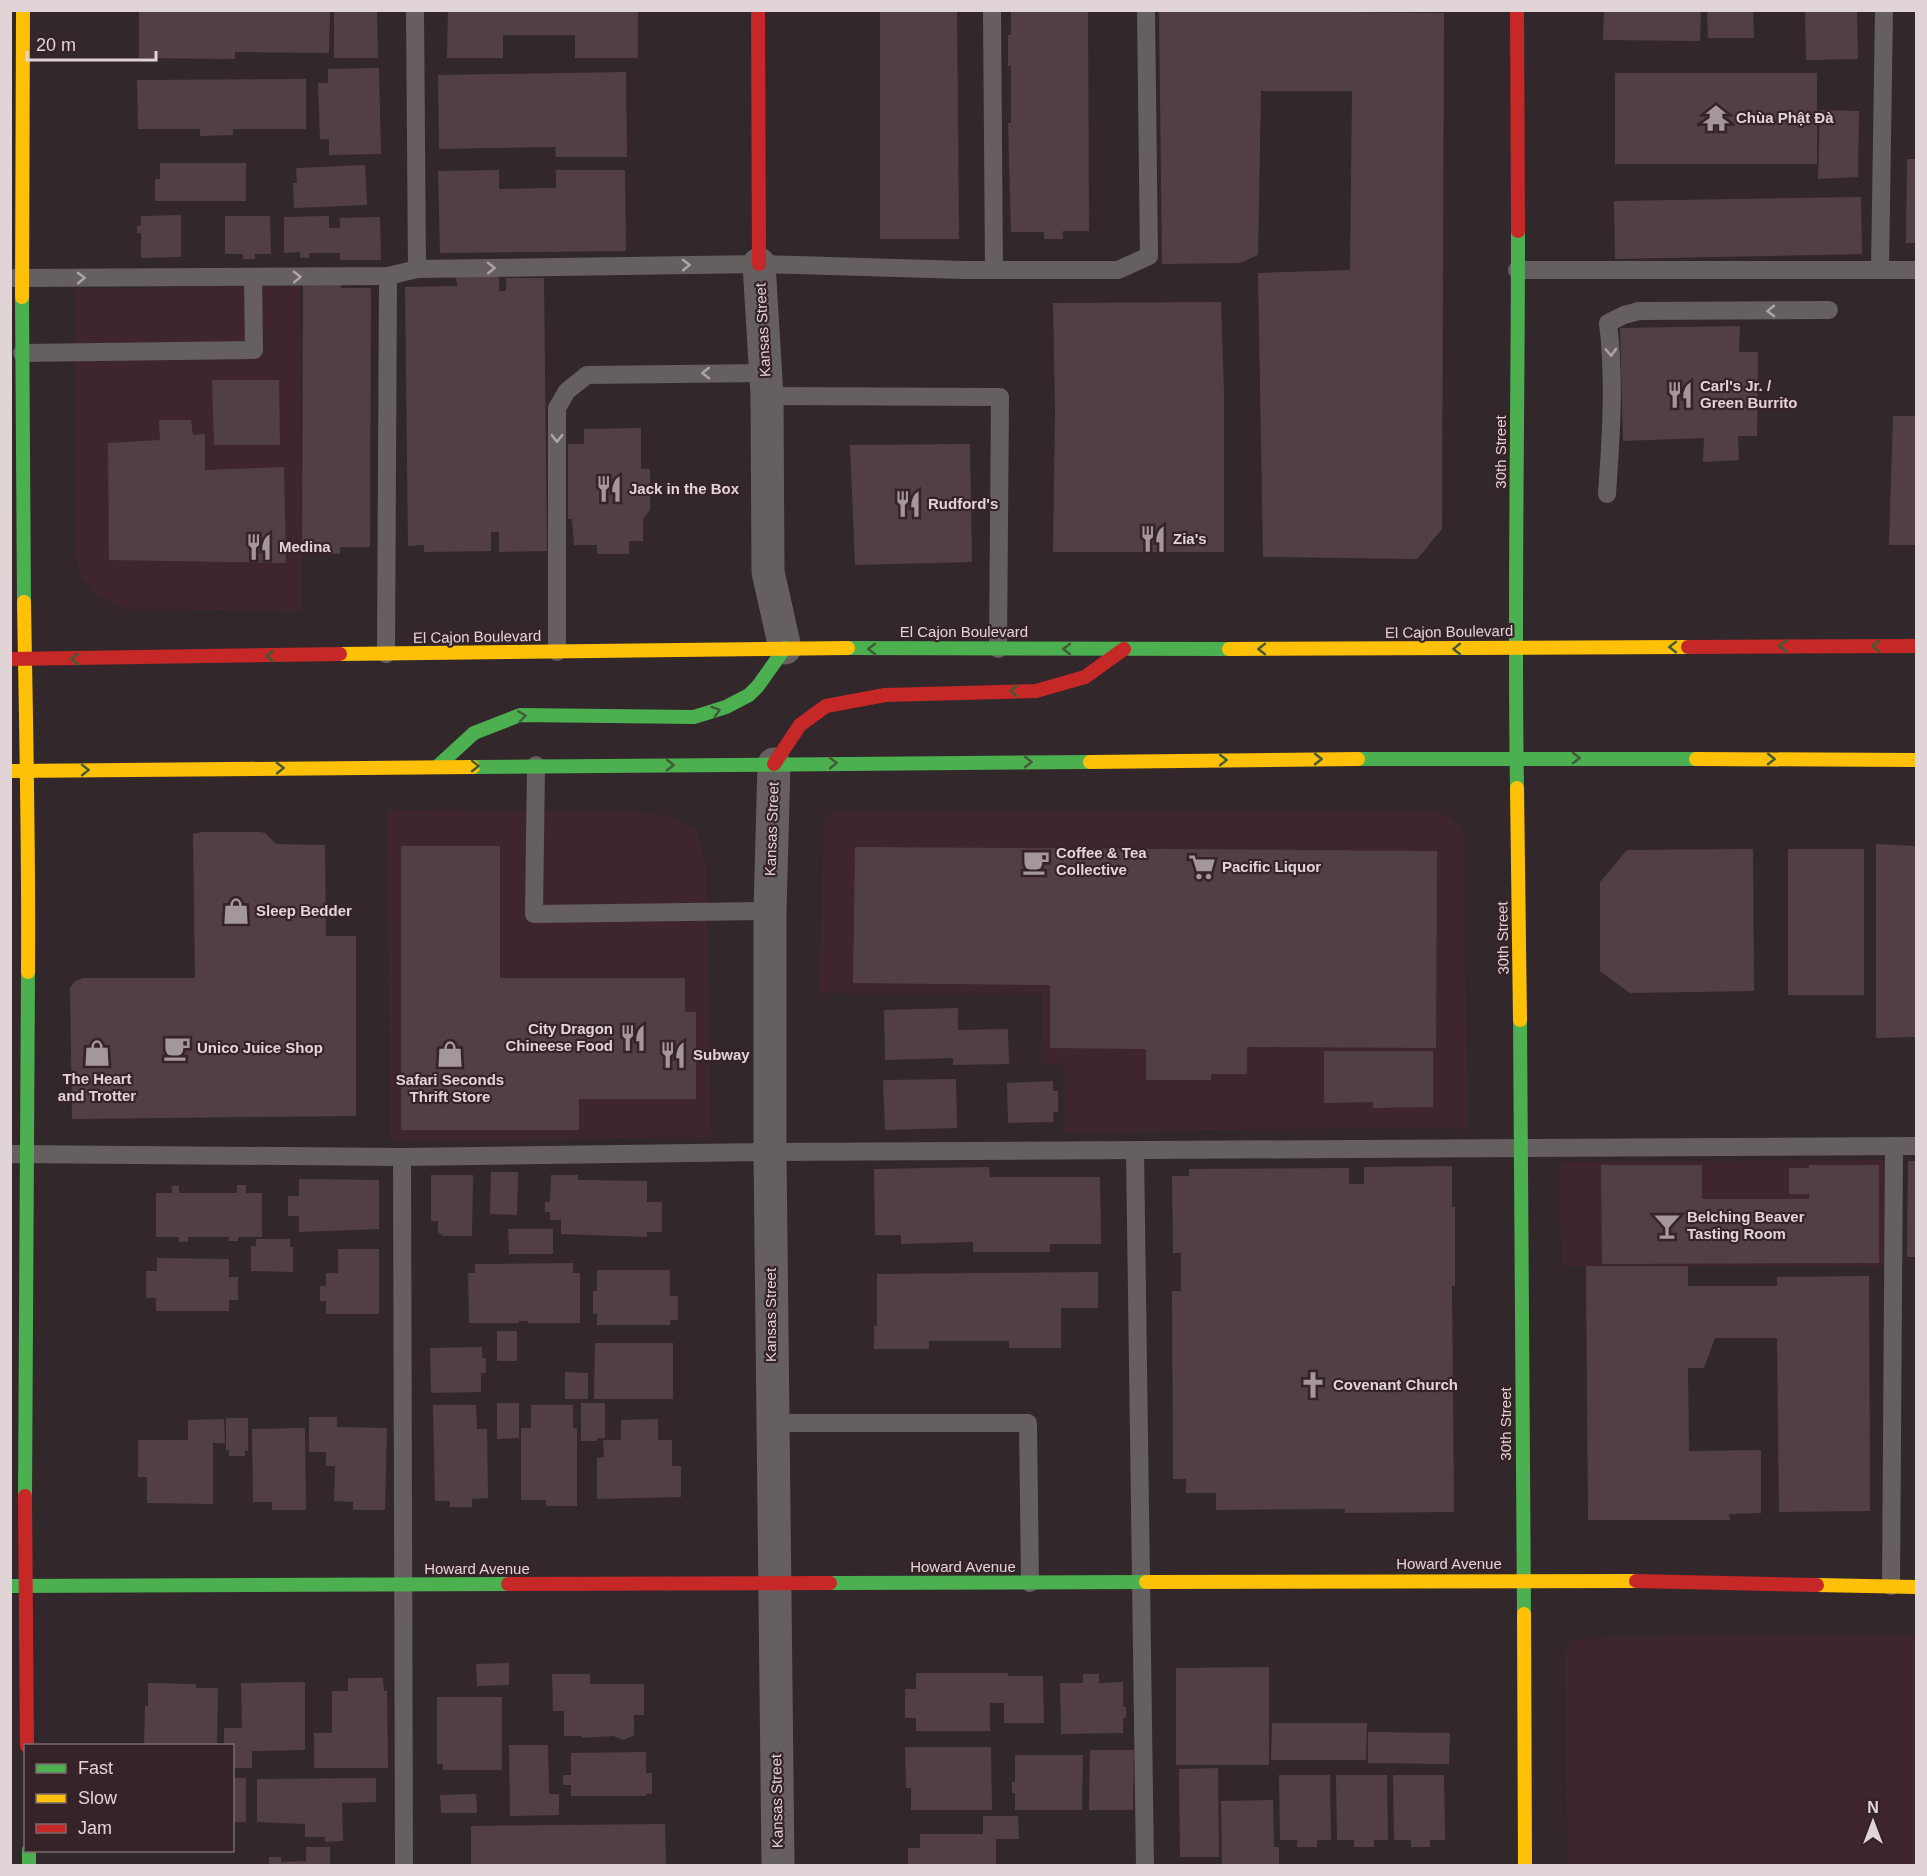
<svg xmlns="http://www.w3.org/2000/svg" width="1927" height="1876" font-family="Arial,sans-serif">
	<style>
		.built { fill: #3f262c }
		.building { fill: #523f44 }
		.lines { fill: none; stroke-linecap: round; stroke-linejoin: round }
		.lane { stroke: #655f60; stroke-width: 18 }
		.street { stroke: #655f60; stroke-width: 33 }
		.fast { stroke: #4caf50; stroke-width: 14 }
		.slow { stroke: #ffc107; stroke-width: 14 }
		.jam { stroke: #c62828; stroke-width: 14 }
		.oneway { stroke: #afa5a7 }
		.oneway2 { stroke: #3f5b37 }
		.labels { text-anchor: middle; stroke-width: 4.5; stroke-linejoin: round; paint-order: stroke }
		.poi-label { font-size: 15px; font-weight: bold; fill: #e1d4d6; stroke: #362327; text-anchor: start }
		.street-label { font-size: 15px; fill: #e1d4d6; stroke: #362327 }
	</style>
	<rect width="100%" height="100%" fill="#32272a"/>
	<g class="built">
		<path d="M300,286l2,325 -179,-2 -27,-14 -16,-18 -4,-24v-264z"/>
		<path d="M388,810l233,2 43,3 32,14 10,35 5,273 -321,4z"/>
		<path d="M831,811l609,1 12,7 11,13 5,287 -2,10 -39,-2 -362,5v-66l-24,-4 1,-69h-222l3,-170z"/>
		<path d="M1885,1160v106h-323l-3,-104z"/>
		<path d="M1916,1636v229h-349l-2,-211 6,-13 38,-4z"/>
	</g>
	<g class="building">
		<path d="M139,10h191l-1,43 -94,-1v7l-96,-1z"/>
		<path d="M334,10h43l1,48h-44z"/>
		<path d="M448,10h190v48h-63v-23h-72v23h-56z"/>
		<path d="M880,10h77l2,229h-79z"/>
		<path d="M1011,10h77l1,221h-26v8h-19v-7h-33l-3,-109h3v-57h-3v-31h3z"/>
		<path d="M1159,10l285,3 -2,516 -25,30 -154,-2 -5,-284 92,-3 2,-179h-91l-3,164 -18,8 -78,1z"/>
		<path d="M1604,10h97l-1,31 -97,-1z"/>
		<path d="M1707,10h46l1,28h-46z"/>
		<path d="M1805,10h52l1,49 -52,1z"/>
		<path d="M379,68l2,86 -52,1v-16h-9l-2,-56h10v-14z"/>
		<path d="M626,72l1,85h-71l-1,-10 -116,2 -1,-74z"/>
		<rect x="1615" y="73" width="202" height="91"/>
		<path d="M306,79v50h-73v6l-33,1v-7h-62l-1,-49z"/>
		<path d="M1820,110l39,1 -1,66 -40,2z"/>
		<path d="M1907,159h9v84h-10z"/>
		<path d="M160,163h86v38h-91v-22h5z"/>
		<path d="M365,165l2,40 -73,3 -1,-25h4l-1,-15z"/>
		<path d="M499,170v19l57,-1v-18h69l1,81 -186,2 -2,-82z"/>
		<path d="M1861,197l1,57 -247,5 -1,-58z"/>
		<path d="M181,215v42l-40,1v-25h-4v-7h4v-10z"/>
		<path d="M225,216h45l1,38h-16v5h-12v-5h-18z"/>
		<path d="M329,216v12h11v-10l40,-1 1,43h-41v-7h-31v5h-9v-6l-16,1v-36z"/>
		<path d="M456,277h43v14h7v-13h38l3,273 -48,1v-20h-8v19l-67,1v-7l-16,1 -3,-259 52,-1z"/>
		<path d="M303,279h38v9h30l-1,259h-30v7h-38z"/>
		<path d="M1221,302l3,91v159h-171l2,-141 -2,-108z"/>
		<path d="M1740,326l-1,26h19l-1,84h-19l1,24 -36,2 1,-24 -81,3 -3,-113z"/>
		<path d="M212,380h67l1,65h-66z"/>
		<path d="M1893,416h23v129h-27z"/>
		<path d="M159,420h32l2,15 12,-1v36l79,-3 2,96 -177,-3 -1,-117 52,-3z"/>
		<path d="M641,428v41h9v41l-7,9v22h-14v13h-32v-9h-23l-2,-26h-4v-75h16v-15z"/>
		<path d="M970,444l2,118 -117,3 -5,-120z"/>
		<path d="M202,832h58l5,1 11,11 49,1 1,91h30v180l-284,3 -2,-131 5,-7 8,-3h112l-2,-144z"/>
		<path d="M1876,844l40,2v191l-40,1z"/>
		<path d="M401,846h99v132h185v34h11v87h-117v31h-178z"/>
		<path d="M855,847l582,4 -1,197 -189,-1v27h-36v6h-65v-31l-96,-1v-63l-197,-2z"/>
		<path d="M1753,849l1,142 -124,2 -30,-22v-89l27,-32z"/>
		<rect x="1788" y="849" width="76" height="146"/>
		<path d="M958,1008v22l50,-1 1,35 -56,1v-7l-68,2 -1,-50z"/>
		<path d="M1324,1051h109v56l-60,1v-6l-49,1z"/>
		<path d="M956,1079l1,49 -72,2 -2,-50z"/>
		<path d="M1053,1081v10h5v21h-5l1,10 -46,1 -1,-40z"/>
		<path d="M1908,1161h8v96h-9z"/>
		<path d="M1601,1165h101v34h107v-5h-20v-26h20v-3h70v98l-277,1z"/>
		<path d="M1452,1166v41h3v79h-3l2,226 -109,1v-4l-129,1v-17h-30v-14h-13l-1,-188h9v-38h-8l-1,-77h17v-7l160,-1v16h15v-17z"/>
		<path d="M989,1167l1,10h110l1,67h-51v8h-77v-10l-72,2v-9h-26l-1,-66z"/>
		<path d="M491,1172h27l-1,43 -27,-1z"/>
		<path d="M431,1175h42l-1,61h-29l-5,-4v-11h-7z"/>
		<path d="M551,1175h27v5l69,1v21h15v30h-15v5l-86,-3v-14h-11v-8h-5v-10h5z"/>
		<path d="M299,1179l80,1v49l-80,3v-16h-11v-20h11z"/>
		<path d="M237,1185h9v8h16v44h-24v4h-9v-4h-41v5h-9v-5h-23v-44h16v-7h7v7h58z"/>
		<path d="M508,1229h45v25h-44z"/>
		<path d="M256,1239h34v8h3v25l-42,-1v-25h5z"/>
		<path d="M338,1249h41v65h-53v-13h-6v-15h6v-13h12z"/>
		<path d="M157,1258l72,1v18h9v23h-9v11h-73v-13h-10v-27h11z"/>
		<path d="M573,1263v10h7v50h-52v-2h-9v2h-50l-1,-50h7v-9z"/>
		<path d="M1586,1266h102v20h89v-9l92,-1 1,235 -91,1 -2,-174h-62l-11,30h-16l1,83 72,-1v63l-32,1 1,6h-142z"/>
		<path d="M597,1270h73v26h8v24h-8v5h-73v-11h-4v-23h4z"/>
		<path d="M1098,1272v36h-37v40h-52v-7h-80v8h-55v-23h3v-52z"/>
		<rect x="497" y="1331" width="20" height="30"/>
		<path d="M595,1343h78v56h-79z"/>
		<path d="M482,1347v11h4v15h-5v19l-50,1 -1,-45z"/>
		<path d="M565,1372l23,1v26h-23z"/>
		<path d="M497,1403h22v35l-22,1z"/>
		<path d="M581,1403h24v35h-8v3h-16z"/>
		<path d="M433,1405h43l1,24h10l1,69 -16,1v8h-22v-6h-15z"/>
		<path d="M531,1405h42v23h4v78h-31v-6h-25v-72h10z"/>
		<path d="M309,1417h28v10l50,1 -2,82h-32v-8l-19,-1 1,-35h-9v-14h-17z"/>
		<path d="M226,1418h22v33h-3v5h-16v-6h-3z"/>
		<path d="M224,1419l1,24h-12v61l-66,-1v-26h-9v-37h50v-20z"/>
		<path d="M658,1419v21h14v26h9v31l-84,2v-41l7,-1 -1,-17h18v-20z"/>
		<path d="M305,1428l1,82h-34v-8h-19l-1,-73z"/>
		<path d="M509,1663v22l-32,1 -1,-22z"/>
		<path d="M1269,1667v98h-93v-97z"/>
		<path d="M916,1673h92v3h35l1,47h-40v-20h-14v28h-74v-13h-11v-29h11z"/>
		<path d="M552,1674h38v10h54v31h-10v20l-10,5 -11,-4 -31,2v-2h-18v-25h-11z"/>
		<path d="M1083,1674h16v9l24,-1v25h3v11h-3v15l-62,1 -1,-51h23z"/>
		<path d="M348,1678h35l1,13h3l1,77h-74v-35h18v-42h16z"/>
		<path d="M305,1682v68l-53,1v17h-20v-22h-8v-18h18l-1,-45z"/>
		<path d="M148,1683l48,1v4h22l-1,58h-73l1,-40h3z"/>
		<path d="M437,1697h65v73h-59v-6h-6z"/>
		<path d="M1272,1723h95l-1,37h-95z"/>
		<path d="M1368,1732l82,1 -1,31 -81,-1z"/>
		<path d="M509,1745h39l1,49h10v21l-49,1z"/>
		<path d="M905,1747h86l1,63h-81v-22h-5z"/>
		<path d="M1090,1750h44l-1,60h-44z"/>
		<path d="M646,1752v21h6v21h-6v2h-75v-11h-8v-10h8v-22z"/>
		<path d="M1015,1755h68l-1,55h-67v-17h-3v-11h3z"/>
		<path d="M1218,1768l1,89h-39l-1,-88z"/>
		<path d="M1279,1775h51l1,65h-14v7h-20v-7h-17z"/>
		<path d="M1336,1775h51l1,65h-14v7h-20v-7h-17z"/>
		<path d="M1393,1775h51l1,65h-15v7h-19v-7h-17z"/>
		<rect x="232" y="1778" width="14" height="44"/>
		<path d="M376,1778v24l-34,1 1,38 -18,1v-5h-20v-13l-48,-2v-43z"/>
		<path d="M476,1794l1,19h-36l-1,-18z"/>
		<path d="M1273,1800l1,47h5v19h-57l-1,-65z"/>
		<path d="M983,1816h35l1,23h-23v27h-88v-18h12v-14h63z"/>
		<path d="M665,1824l1,42h-195v-40z"/>
		<path d="M306,1847h24v18l-61,1v-9h12v5l25,-1z"/>
	</g>
	<g class="lines">
		<g class="lane">
			<path d="M415,10l2,259"/>
			<path d="M992,10l2,260"/>
			<path d="M1880,269l4,-259"/>
			<path d="M1517,270h399"/>
			<path d="M14,278l374,-2 29,-7 342,-5 205,6h154l31,-14 -3,-246"/>
			<path d="M22,353l232,-3 -1,-72"/>
			<path d="M767,396l233,1 -2,252"/>
			<path d="M1607,494c4,-56 8,-115 1,-171l16,-8 15,-4 190,-1"/>
			<path d="M557,652v-244l10,-17 20,-16 178,-2"/>
			<path d="M386,654l2,-378"/>
			<path d="M536,765l-2,149 236,-3"/>
			<path d="M1135,1150l10,716"/>
			<path d="M10,1154l392,3 368,-5 1146,-6"/>
			<path d="M402,1157l2,709"/>
			<path d="M772,1423h256l2,160"/>
			<path d="M1891,1586l3,-440"/>
		</g>
		<g class="street">
			<path d="M759,264l8,132 1,176 17,76"/>
			<path d="M774,764l-4,147v241l8,714"/>
		</g>
		<g class="fast">
			<path d="M22,297l2,305"/>
			<path d="M848,648l381,1"/>
			<path d="M1358,759h338"/>
			<path d="M438,766l36,-33 46,-18 174,2 32,-10 23,-12 9,-9 27,-38"/>
			<path d="M473,767l617,-5"/>
			<path d="M1517,788c-3,-186 1,-372 1,-557"/>
			<path d="M1520,1020l4,594"/>
			<path d="M25,1496l3,-524"/>
			<path d="M830,1583l316,-1"/>
			<path d="M10,1586l498,-2"/>
			<path d="M29,1850v16"/>
		</g>
		<g class="slow">
			<path d="M22,297l1,-287"/>
			<path d="M24,602c2,123 5,246 4,370"/>
			<path d="M1229,649l459,-2"/>
			<path d="M340,654l508,-6"/>
			<path d="M1696,759l220,1"/>
			<path d="M1090,762l268,-3"/>
			<path d="M10,771l463,-4"/>
			<path d="M1517,788l3,232"/>
			<path d="M1146,1582l490,-1"/>
			<path d="M1817,1585l99,2"/>
			<path d="M1524,1614l1,252"/>
		</g>
		<g class="jam">
			<path d="M758,10l1,254"/>
			<path d="M1517,10l1,221"/>
			<path d="M1688,647l228,-1"/>
			<path d="M10,659l330,-5"/>
			<path d="M774,764l26,-39 26,-19 59,-11 151,-4 49,-14 39,-28"/>
			<path d="M25,1496l2,250"/>
			<path d="M1636,1581l181,4"/>
			<path d="M508,1584l322,-1"/>
		</g>
	</g>
	<defs><path id="oneway-chevron" d="M-2-3.5L2.5 0L-2 3.5" fill="none" stroke-width="1.6" stroke-linecap="round" stroke-linejoin="round" transform="scale(1.5)"/></defs>
	<g class="oneway">
		<use href="#oneway-chevron" transform="translate(686 265) rotate(-1)"/>
		<use href="#oneway-chevron" transform="translate(491 268) rotate(-1)"/>
		<use href="#oneway-chevron" transform="translate(297 277) rotate(-1)"/>
		<use href="#oneway-chevron" transform="translate(81 278) rotate(-1)"/>
		<use href="#oneway-chevron" transform="translate(1771 311) rotate(179)"/>
		<use href="#oneway-chevron" transform="translate(1611 352) rotate(88)"/>
		<use href="#oneway-chevron" transform="translate(706 373) rotate(179)"/>
		<use href="#oneway-chevron" transform="translate(557 438) rotate(90)"/>
	</g>
	<g class="oneway2">
		<use href="#oneway-chevron" transform="translate(1783 646) rotate(180)"/>
		<use href="#oneway-chevron" transform="translate(1876 646) rotate(180)"/>
		<use href="#oneway-chevron" transform="translate(1673 647) rotate(180)"/>
		<use href="#oneway-chevron" transform="translate(872 649) rotate(-180)"/>
		<use href="#oneway-chevron" transform="translate(1067 649) rotate(180)"/>
		<use href="#oneway-chevron" transform="translate(1262 649) rotate(180)"/>
		<use href="#oneway-chevron" transform="translate(1457 649) rotate(179)"/>
		<use href="#oneway-chevron" transform="translate(270 656) rotate(179)"/>
		<use href="#oneway-chevron" transform="translate(75 659) rotate(179)"/>
		<use href="#oneway-chevron" transform="translate(1014 691) rotate(178)"/>
		<use href="#oneway-chevron" transform="translate(716 711) rotate(-17)"/>
		<use href="#oneway-chevron" transform="translate(522 716) rotate(-8)"/>
		<use href="#oneway-chevron" transform="translate(1576 758) rotate(1)"/>
		<use href="#oneway-chevron" transform="translate(1318 759)"/>
		<use href="#oneway-chevron" transform="translate(1771 759)"/>
		<use href="#oneway-chevron" transform="translate(1223 760) rotate(-1)"/>
		<use href="#oneway-chevron" transform="translate(1028 762) rotate(-1)"/>
		<use href="#oneway-chevron" transform="translate(833 763) rotate(-1)"/>
		<use href="#oneway-chevron" transform="translate(670 765)"/>
		<use href="#oneway-chevron" transform="translate(475 766)"/>
		<use href="#oneway-chevron" transform="translate(280 768) rotate(-1)"/>
		<use href="#oneway-chevron" transform="translate(85 770) rotate(-1)"/>
	</g>
	<defs>
		<symbol id="temple-bare" viewBox="-9 -9 18 18"><path d="M0-6L5-2H3V0L6.5 2.5H4V6H1.5V3h-3V6H-4V2.5H-6.5L-3 0V-2H-5Z" fill="#a4979a" stroke="#362327" stroke-width="2.5" paint-order="stroke"/></symbol>
		<symbol id="restaurant-bare" viewBox="-9 -9 18 18"><path d="M-5-6h1v4h1v-4h1v4h1v-4h1v5L-1.5 .5V6h-2V.5L-5-1ZM5-6V6H3V1.5H1.5Q1.5-4 5-6Z" fill="#a4979a" stroke="#362327" stroke-width="2.5" paint-order="stroke"/></symbol>
		<symbol id="cafe-bare" viewBox="-9 -9 18 18"><path d="M-5.5-4.5H6V0H3Q3 3.5 0 3.5H-2.5Q-5.5 3.5-5.5 0ZM3-3.2v2h1.7v-2ZM-6 4.5H4V6H-6Z" fill="#a4979a" stroke="#362327" stroke-width="2.5" paint-order="stroke"/></symbol>
		<symbol id="supermarket-bare" viewBox="-9 -9 18 18"><path d="M-6-5.5h2.5l.6 2H6L4.5 2H-2.5L-4.4-4H-6ZM-1.5 3.2a1.3 1.3 0 1 0 .1 0ZM3 3.2a1.3 1.3 0 1 0 .1 0Z" fill="#a4979a" stroke="#362327" stroke-width="2.5" paint-order="stroke"/></symbol>
		<symbol id="shop-bare" viewBox="-9 -9 18 18"><path d="M-5-2.5h2.3a2.7 3.5 0 0 1 5.4 0H5L5.5 6h-11ZM-1.5-2.5h3a1.5 2.3 0 0 0-3 0Z" fill="#a4979a" stroke="#362327" stroke-width="2.5" paint-order="stroke"/></symbol>
		<symbol id="bar-bare" viewBox="-9 -9 18 18"><path d="M-6-5H6L.8 .8V4.5H3.5V6h-7V4.5H-.8V.8Z" fill="#a4979a" stroke="#362327" stroke-width="2.5" paint-order="stroke"/></symbol>
		<symbol id="church-bare" viewBox="-9 -9 18 18"><path d="M-1.2-6h2.4v3.5h3.3v2.4h-3.3V6h-2.4V-.1h-3.3v-2.4h3.3Z" fill="#a4979a" stroke="#362327" stroke-width="2.5" paint-order="stroke"/></symbol>
	</defs>
	<g fill-rule="evenodd">
		<use href="#temple-bare" x="1697" y="99" width="38" height="38"/>
		<use href="#restaurant-bare" x="1661" y="376" width="38" height="38"/>
		<use href="#restaurant-bare" x="590" y="470" width="38" height="38"/>
		<use href="#restaurant-bare" x="889" y="485" width="38" height="38"/>
		<use href="#restaurant-bare" x="1134" y="520" width="38" height="38"/>
		<use href="#restaurant-bare" x="240" y="528" width="38" height="38"/>
		<use href="#cafe-bare" x="1017" y="843" width="38" height="38"/>
		<use href="#supermarket-bare" x="1183" y="848" width="38" height="38"/>
		<use href="#shop-bare" x="217" y="892" width="38" height="38"/>
		<use href="#restaurant-bare" x="614" y="1019" width="38" height="38"/>
		<use href="#cafe-bare" x="158" y="1029" width="38" height="38"/>
		<use href="#shop-bare" x="78" y="1034" width="38" height="38"/>
		<use href="#shop-bare" x="431" y="1035" width="38" height="38"/>
		<use href="#restaurant-bare" x="654" y="1036" width="38" height="38"/>
		<use href="#bar-bare" x="1648" y="1207" width="38" height="38"/>
		<use href="#church-bare" x="1294" y="1366" width="38" height="38"/>
	</g>
	<g class="labels">
		<g class="poi-label">
			<text x="1736" y="123">Chùa Phật Đà</text>
			<text x="1700" y="391">Carl's Jr. /<tspan x="1700" dy="17">Green Burrito</tspan></text>
			<text x="629" y="494">Jack in the Box</text>
			<text x="928" y="509">Rudford's</text>
			<text x="1173" y="544">Zia's</text>
			<text x="279" y="552">Medina</text>
			<text x="1056" y="858">Coffee &amp; Tea<tspan x="1056" dy="17">Collective</tspan></text>
			<text x="1222" y="872">Pacific Liquor</text>
			<text x="256" y="916">Sleep Bedder</text>
			<text x="613" y="1034" text-anchor="end">City Dragon<tspan x="613" dy="17">Chineese Food</tspan></text>
			<text x="197" y="1053">Unico Juice Shop</text>
			<text x="693" y="1060">Subway</text>
			<text x="97" y="1084" text-anchor="middle">The Heart<tspan x="97" dy="17">and Trotter</tspan></text>
			<text x="450" y="1085" text-anchor="middle">Safari Seconds<tspan x="450" dy="17">Thrift Store</tspan></text>
			<text x="1687" y="1222">Belching Beaver<tspan x="1687" dy="17">Tasting Room</tspan></text>
			<text x="1333" y="1390">Covenant Church</text>
		</g>
		<g class="street-label">
			<text transform="translate(763 330) rotate(-93)" y="5">Kansas Street</text>
			<text transform="translate(1501 452) rotate(-90)" y="5">30th Street</text>
			<text x="964" y="637">El Cajon Boulevard</text>
			<text transform="translate(1449 632) rotate(-1)" y="5">El Cajon Boulevard</text>
			<text transform="translate(477 637) rotate(-1)" y="5">El Cajon Boulevard</text>
			<text transform="translate(772 829) rotate(-88)" y="5">Kansas Street</text>
			<text transform="translate(1503 938) rotate(-91)" y="5">30th Street</text>
			<text transform="translate(771 1315) rotate(-90)" y="5">Kansas Street</text>
			<text transform="translate(1506 1424) rotate(-90)" y="5">30th Street</text>
			<text x="1449" y="1569">Howard Avenue</text>
			<text x="963" y="1572">Howard Avenue</text>
			<text x="477" y="1574">Howard Avenue</text>
			<text transform="translate(777 1801) rotate(-91)" y="5">Kansas Street</text>
		</g>
	</g>
	<rect width="1927" height="1876" fill="none" stroke="#e1d4d6" stroke-width="24"/>
	<rect x="24" y="1744" width="210" height="108" fill="#362327" stroke="#7a6a6d" stroke-width="1.5"/>
	<rect x="36" y="1764" width="30" height="9" fill="#4caf50" stroke="#7a6a6d" stroke-width="1.5"/>
	<text x="78" y="1774" font-size="18" fill="#e1d4d6">Fast</text>
	<rect x="36" y="1794" width="30" height="9" fill="#ffc107" stroke="#7a6a6d" stroke-width="1.5"/>
	<text x="78" y="1804" font-size="18" fill="#e1d4d6">Slow</text>
	<rect x="36" y="1824" width="30" height="9" fill="#c62828" stroke="#7a6a6d" stroke-width="1.5"/>
	<text x="78" y="1834" font-size="18" fill="#e1d4d6">Jam</text>
	<g transform="translate(1873 1822)" stroke="#362327" stroke-width="4.5" paint-order="stroke">
	<path d="M0-4.5L10 22L0 15L-10 22Z" fill="#e1d4d6"/>
	<text y="-9" font-size="16" font-weight="bold" text-anchor="middle" fill="#e1d4d6">N</text>
	</g>
	<path d="M27 51v9h129v-9" fill="none" stroke="#e1d4d6" stroke-width="3"/>
	<text x="36" y="51" font-size="18" fill="#e1d4d6" stroke="#362327" stroke-width="4.5" paint-order="stroke">20 m</text>
</svg>
